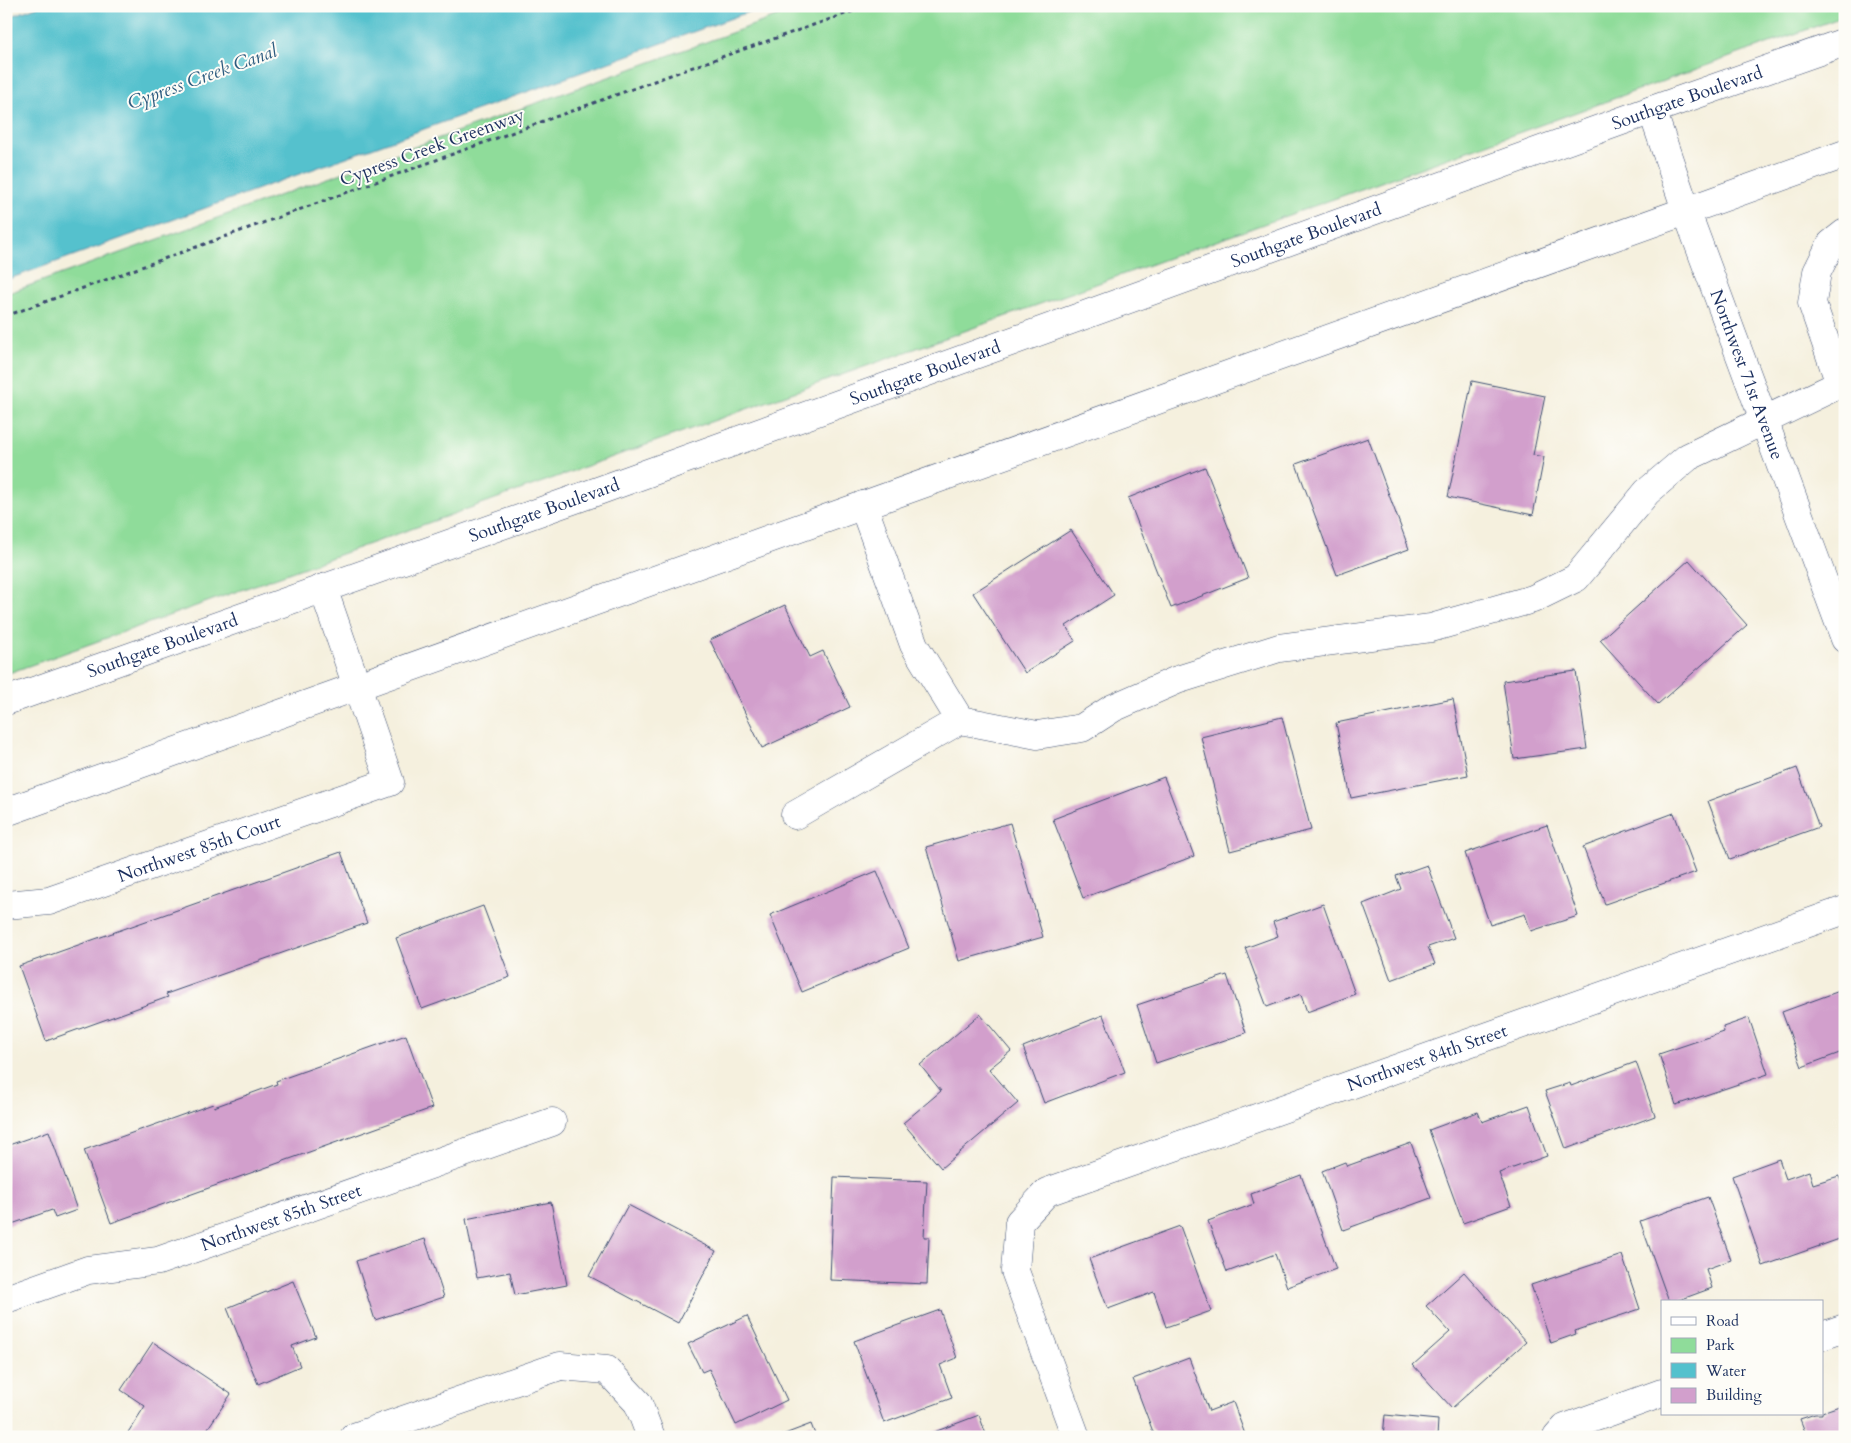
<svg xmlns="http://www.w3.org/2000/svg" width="1851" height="1443" font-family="Cardo,serif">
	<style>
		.green { fill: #8fdc9a; stroke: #55867c }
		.water { fill: #54c1cd; stroke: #387896 }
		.building { fill: #d29fcc }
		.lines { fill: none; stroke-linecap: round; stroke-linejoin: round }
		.minor-casing { stroke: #3c4c71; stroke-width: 29 }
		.major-casing { stroke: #3c4c71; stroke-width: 29 }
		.path { stroke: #3c4c71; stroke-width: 3; stroke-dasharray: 4 4; stroke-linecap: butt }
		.minor { stroke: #fff; stroke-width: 28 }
		.major { stroke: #fff; stroke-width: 28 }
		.labels { text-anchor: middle; stroke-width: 4; stroke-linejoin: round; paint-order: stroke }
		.street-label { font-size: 18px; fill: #1b2f5e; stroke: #fdfcf7 }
		.water-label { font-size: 19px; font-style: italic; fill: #2c5b7f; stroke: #fdfcf7 }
	</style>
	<rect width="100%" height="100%" fill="#fdfcf7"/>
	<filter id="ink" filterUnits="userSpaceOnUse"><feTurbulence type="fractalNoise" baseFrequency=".02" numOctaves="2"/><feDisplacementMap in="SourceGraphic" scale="10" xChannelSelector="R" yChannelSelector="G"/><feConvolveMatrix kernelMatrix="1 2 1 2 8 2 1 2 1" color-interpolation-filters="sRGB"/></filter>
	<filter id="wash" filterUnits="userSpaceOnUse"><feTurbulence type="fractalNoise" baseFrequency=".0096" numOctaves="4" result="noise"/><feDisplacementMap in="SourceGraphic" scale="20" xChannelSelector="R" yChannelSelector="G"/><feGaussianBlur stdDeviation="1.12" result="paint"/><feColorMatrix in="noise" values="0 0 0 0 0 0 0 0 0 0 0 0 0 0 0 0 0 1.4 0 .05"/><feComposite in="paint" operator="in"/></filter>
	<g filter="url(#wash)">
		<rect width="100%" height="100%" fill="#f5f0de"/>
		<path class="green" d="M806,6h1039v10l-1839,658v-380z"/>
		<path class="water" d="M39,6h726l-759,274v-262z"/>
		<g id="blocks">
			<g class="building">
				<path d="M1472,381l73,15 -12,59 11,2 -11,58 -85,-18z"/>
				<path d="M1368,438l41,111 -72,26 -41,-111z"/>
				<path d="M1205,467l43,111 -77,30 -43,-110z"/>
				<path d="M1071,530l43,65 -48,31 9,15 -50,32 -52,-80z"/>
				<path d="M1689,560l58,65 -89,79 -58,-64z"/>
				<path d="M785,605l25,52 13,-6 27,56 -88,41 -52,-108z"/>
				<path d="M1576,671l11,78 -73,10 -11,-78z"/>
				<path d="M1453,699l15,76 -117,23 -15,-75z"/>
				<path d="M1282,717l29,113 -81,21 -29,-114z"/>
				<path d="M1797,768l22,59 -89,32 -22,-58z"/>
				<path d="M1164,777l30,79 -111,42 -30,-79z"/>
				<path d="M1674,813l22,59 -91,32 -22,-57z"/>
				<path d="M1010,823l33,114 -84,24 -33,-114z"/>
				<path d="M1547,825l31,91 -47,15 -6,-17 -35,11 -25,-72z"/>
				<path d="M341,852l26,71 -201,71 2,3 -122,44 -27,-75z"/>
				<path d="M1427,865l27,73 -26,9 7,17 -44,16 -28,-76 38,-15 -5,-13z"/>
				<path d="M877,871l32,77 -107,44 -32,-77z"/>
				<path d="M1323,904l32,90 -48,18 -6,-18 -34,13 -22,-59 33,-12 -5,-14z"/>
				<path d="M483,906l27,71 -88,32 -26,-71z"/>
				<path d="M1227,975l19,58 -90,30 -19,-58z"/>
				<path d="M1845,989v62l-43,16 -20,-55z"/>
				<path d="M980,1014l31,37 -22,18 29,34 -77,65 -38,-45 38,-32 -21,-26z"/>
				<path d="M1103,1015l22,57 -81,31 -21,-56z"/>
				<path d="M1749,1018l19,56 -92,31 -17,-51 65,-22 -1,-5z"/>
				<path d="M406,1035l26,73 -321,115 -27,-73 129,-46 1,3 63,-23 -1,-3z"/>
				<path d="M1636,1062l19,54 -89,33 -21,-58 25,-8 1,3z"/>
				<path d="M1529,1105l18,51 -48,17 12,33 -48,17 -34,-93 49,-18 4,10z"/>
				<path d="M49,1131l28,79 -22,8 -3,-8 -46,16v-80z"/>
				<path d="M1411,1143l20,55 -88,32 -21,-59 23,-9 2,4z"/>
				<path d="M1779,1159l7,20 23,-8 4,13 26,-8 6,17v44l-82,29 -31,-90z"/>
				<path d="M1301,1175l35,94 -49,18 -12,-33 -48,18 -19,-51 46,-17 -3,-10z"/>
				<path d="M834,1177l93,4 -3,56h5l-2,47 -97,-4z"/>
				<path d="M1708,1197l23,63 -25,9 6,19 -38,14h-5l-29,-81z"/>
				<path d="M551,1202l16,83 -52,10 -5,-23 -33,6 -11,-59z"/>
				<path d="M628,1205l88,46 -38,72 -89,-47z"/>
				<path d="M1180,1226l31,85 -45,16 -12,-35 -46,17 -19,-50z"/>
				<path d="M425,1239l19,58 -69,23 -19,-59z"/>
				<path d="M1622,1255l18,54 -65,22 1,3 -25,9 -20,-58z"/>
				<path d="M1464,1272l62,70 -74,66 -39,-43 37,-33 -24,-26z"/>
				<path d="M293,1281l23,56 -24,9 8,20 -42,18 -31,-76z"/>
				<path d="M940,1310l17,48 -17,7 12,33 -68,25 -30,-82z"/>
				<path d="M747,1316l40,84 -51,25 -27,-56 -7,3 -14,-28z"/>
				<path d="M153,1342l78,52 -29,43h-77l20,-31 -24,-16z"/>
				<path d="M1189,1358l20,53 24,-9 13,35h-91l-22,-58z"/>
				<path d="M1845,1404v33h-38l-7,-18 15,-5h7v-2z"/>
				<path d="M979,1415l8,22h-66z"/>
				<path d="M1385,1415l53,5 -1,17h-54z"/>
				<path d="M811,1424l5,13h-39z"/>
			</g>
		</g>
	</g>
	<g filter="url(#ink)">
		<use href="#blocks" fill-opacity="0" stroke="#3c4c71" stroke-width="1"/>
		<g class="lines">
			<defs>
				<g id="minor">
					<path id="s1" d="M1652,110l34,100 159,429"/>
					<path d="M863,505l51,140 46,75 77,15 45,-7 31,-20 64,-28 102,-32 152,-20 102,-29 43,-21 71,-86 41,-35 152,-73 -28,-81 5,-31 14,-28 14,-11"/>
					<path d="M795,815l165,-95"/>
					<path id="s2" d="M6,905l43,-4 341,-119 -67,-194"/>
					<path id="s3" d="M6,1299l82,-29 70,-9 394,-139"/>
					<path d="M1822,1336l23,-8"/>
					<path d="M354,1437l206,-71 47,4 31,33 13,34"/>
					<path id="s4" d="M1076,1437l-61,-166 4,-49 28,-30 798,-282"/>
					<path d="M1557,1437l8,-9 97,-35"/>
				</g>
				<g id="major">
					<path id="s5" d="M6,701l592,-210 1054,-381 193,-68"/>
					<path d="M6,812l1839,-658"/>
				</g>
			</defs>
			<use href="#minor" class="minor-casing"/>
			<use href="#major" class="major-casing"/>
			<path class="path" d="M6,316l684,-248 178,-62"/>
			<use href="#minor" class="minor"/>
			<use href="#major" class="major"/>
		</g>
	</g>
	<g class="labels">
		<g class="street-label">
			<text dy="6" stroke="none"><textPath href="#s5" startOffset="1786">Southgate Boulevard</textPath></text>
			<text transform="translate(432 147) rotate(-20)" y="6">Cypress Creek Greenway</text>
			<text dy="6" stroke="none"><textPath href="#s5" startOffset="1381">Southgate Boulevard</textPath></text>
			<text dy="6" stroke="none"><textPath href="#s5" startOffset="976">Southgate Boulevard</textPath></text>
			<text dy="6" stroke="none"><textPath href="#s1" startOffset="281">Northwest 71st Avenue</textPath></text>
			<text dy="6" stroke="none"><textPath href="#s5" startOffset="571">Southgate Boulevard</textPath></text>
			<text dy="6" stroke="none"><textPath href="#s5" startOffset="166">Southgate Boulevard</textPath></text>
			<text dy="6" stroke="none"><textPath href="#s2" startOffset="202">Northwest 85th Court</textPath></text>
			<text dy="6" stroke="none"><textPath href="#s4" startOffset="670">Northwest 84th Street</textPath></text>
			<text dy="6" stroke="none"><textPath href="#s3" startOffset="288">Northwest 85th Street</textPath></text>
		</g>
		<g class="water-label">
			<text transform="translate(202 76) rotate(-20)" y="7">Cypress Creek Canal</text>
		</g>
	</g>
	<rect width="1851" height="1443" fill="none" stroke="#fdfcf7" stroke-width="25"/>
	<rect x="1661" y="1300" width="162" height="115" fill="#fdfcf7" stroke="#a3aaba"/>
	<rect x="1671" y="1317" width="25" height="8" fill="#ffffff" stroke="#a3aaba"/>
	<text x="1706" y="1326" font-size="15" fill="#1b2f5e">Road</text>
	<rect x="1671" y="1338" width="25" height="15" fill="#8fdc9a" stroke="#a3aaba"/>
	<text x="1706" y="1350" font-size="15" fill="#1b2f5e">Park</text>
	<rect x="1671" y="1363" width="25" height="15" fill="#54c1cd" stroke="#a3aaba"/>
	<text x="1706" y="1376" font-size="15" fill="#1b2f5e">Water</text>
	<rect x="1671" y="1388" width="25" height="15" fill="#d29fcc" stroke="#a3aaba"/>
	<text x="1706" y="1400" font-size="15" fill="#1b2f5e">Building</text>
</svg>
